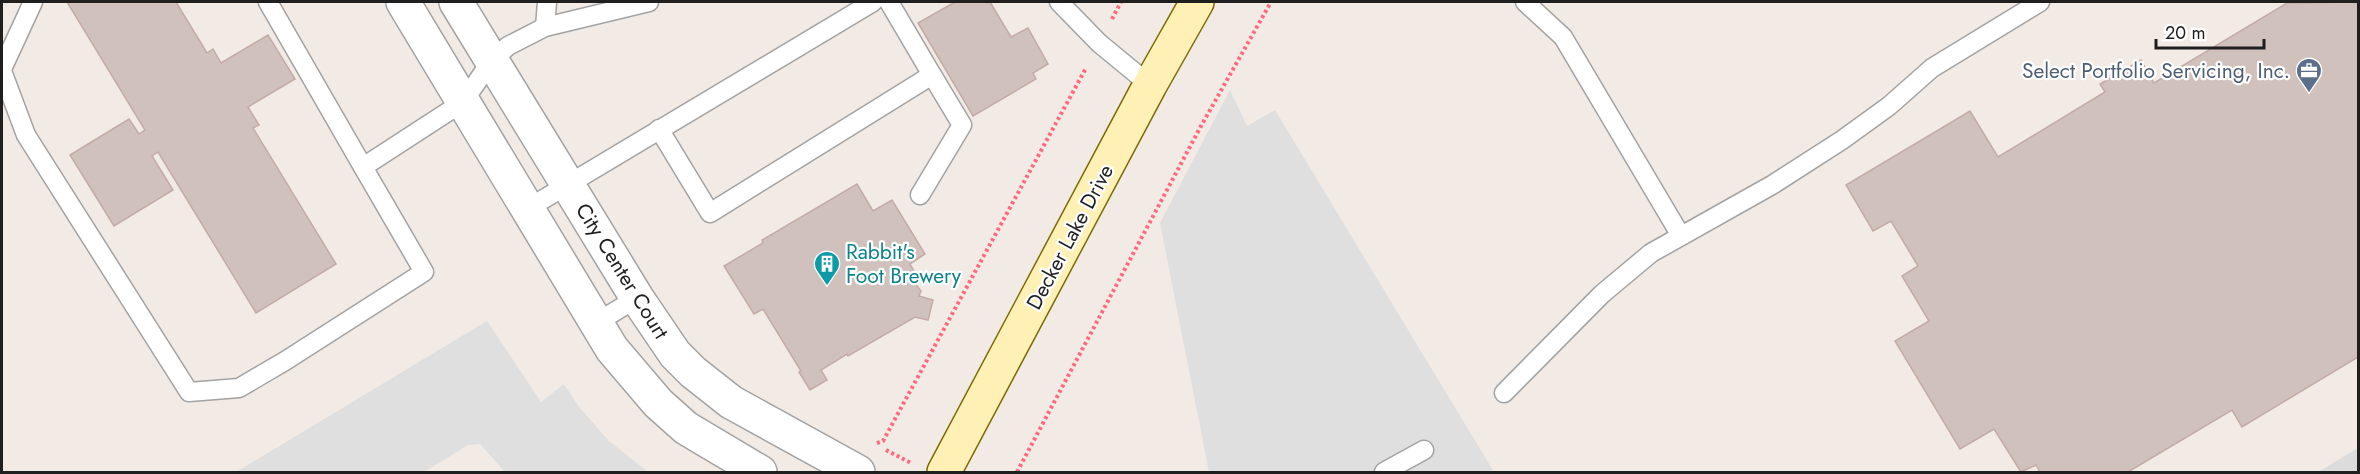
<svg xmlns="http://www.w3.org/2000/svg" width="2360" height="474" font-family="Jost,sans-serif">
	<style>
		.residential { fill: #dddcdc }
		.parking { fill: #dfdfdf }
		.building { fill: #d1c1bd; stroke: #c4aba5; stroke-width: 1.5 }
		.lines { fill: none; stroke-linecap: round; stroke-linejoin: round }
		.lane-casing { stroke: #a3a3a3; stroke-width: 21 }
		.street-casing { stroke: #a3a3a3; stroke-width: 36 }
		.secondary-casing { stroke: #7d6a00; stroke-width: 36 }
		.path { stroke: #ff687f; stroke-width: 4; stroke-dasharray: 3 3; stroke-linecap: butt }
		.lane { stroke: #fff; stroke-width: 18 }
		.street { stroke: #fff; stroke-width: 33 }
		.secondary { stroke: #fff0b5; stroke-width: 33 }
		.labels { text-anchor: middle; stroke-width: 4.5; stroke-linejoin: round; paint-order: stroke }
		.service-label { font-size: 21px; fill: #4e5e75; stroke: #fff; text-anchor: end }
		.street-label { font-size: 21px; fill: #1f1f1f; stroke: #fff }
		.culture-label { font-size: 21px; fill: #0d838f; stroke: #fff; text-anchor: start }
	</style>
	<rect width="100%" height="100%" fill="#f1eae5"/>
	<path class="residential" d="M2358,448v24h-40z"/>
	<g class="parking">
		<path d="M1230,90l17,36 28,-16 219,362h-285l-49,-249z"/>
		<path d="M487,321l54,81 23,-18 15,23 30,34 39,31h-143l-25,-28 -12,1 -44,27h-188z"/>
	</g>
	<g class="building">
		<path d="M67,2h109l31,51 6,-4 8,14 47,-28 27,44 -47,28 11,18 -6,3 83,136 -80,49 -98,-161 -6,4 21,34 -59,36 -44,-71 59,-36 10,15 6,-4z"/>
		<path d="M955,2h35l21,35 17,-9 20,36 -15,9 3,6 -63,37 -55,-93z"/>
		<path d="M2287,3l71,-1v355l-116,70 -10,-17 -104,62h-88l-4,-7 -15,7 -27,-43 -34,20 -65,-108 34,-20 -27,-45 16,-10 -27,-45 -18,10 -27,-46 124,-74 28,46 107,-65 -5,-8 41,-24 13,23z"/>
		<path d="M857,184l16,27 19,-11 33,54 -15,10 9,16 -4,3 6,8 -2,5 14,4 -5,20 -13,-3 -67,39 -1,-2 -26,16 6,10 -17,10 -11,-18 2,-1 -38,-62 -9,5 -30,-48 39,-23 -1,-3z"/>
	</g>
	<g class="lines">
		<defs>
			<g id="lane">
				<path d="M268,2l95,165 100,-65 29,-42 16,-14 37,-19 104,-25"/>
				<path d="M889,2l43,73"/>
				<path d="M1059,2l40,41 51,42"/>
				<path d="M1525,2l38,35 118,199"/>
				<path d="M545,27l2,-25"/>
				<path d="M2,69l31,-67"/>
				<path d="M2,71l24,64 163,257 50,-4 46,-27 139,-89 -61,-105"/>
				<path d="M659,129l51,84 222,-138 30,50 -42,70"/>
				<path d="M527,209l346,-207"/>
				<path d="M596,323l41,-25"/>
				<path d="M1504,393l98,-99 49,-41 121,-68 70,-45 47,-34 43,-38 108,-66"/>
				<path d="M1384,472l40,-22"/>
			</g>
			<g id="street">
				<path d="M403,2l209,347 46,54 28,25 74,44"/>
				<path d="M456,2l181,296 38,56 18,18 38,30 127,70"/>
			</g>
			<path id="secondary" d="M944,472l206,-387 47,-83"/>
		</defs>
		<use href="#lane" class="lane-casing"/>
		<use href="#street" class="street-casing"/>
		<use href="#secondary" class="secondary-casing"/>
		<g class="path">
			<path d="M1112,19l9,-17"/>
			<path d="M877,443l6,-2 203,-373"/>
			<path d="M886,450l25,13"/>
			<path d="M1017,472l184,-346 70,-124"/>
		</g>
		<use href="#lane" class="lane"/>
		<use href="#street" class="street"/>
		<use href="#secondary" class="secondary"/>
	</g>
	<defs>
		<symbol id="office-pin" viewBox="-11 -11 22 30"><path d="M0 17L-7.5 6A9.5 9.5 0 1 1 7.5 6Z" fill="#5c6f8a" stroke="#fff"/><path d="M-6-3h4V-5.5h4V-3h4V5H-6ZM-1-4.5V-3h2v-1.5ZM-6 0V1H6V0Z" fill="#fff"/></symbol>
		<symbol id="building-pin" viewBox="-11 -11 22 30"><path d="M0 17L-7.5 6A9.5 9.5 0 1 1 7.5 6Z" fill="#0f9aa8" stroke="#fff"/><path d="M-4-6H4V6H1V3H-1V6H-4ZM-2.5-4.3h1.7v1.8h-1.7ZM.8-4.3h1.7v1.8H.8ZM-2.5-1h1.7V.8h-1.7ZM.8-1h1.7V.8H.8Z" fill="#fff"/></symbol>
	</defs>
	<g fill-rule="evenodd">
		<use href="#office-pin" x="2294" y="56" width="30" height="40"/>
		<use href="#building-pin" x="812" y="249" width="30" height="40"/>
	</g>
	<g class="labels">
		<g class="service-label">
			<text x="2290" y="78">Select Portfolio Servicing, Inc.</text>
		</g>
		<g class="street-label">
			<text transform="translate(1070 237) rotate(-62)" y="7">Decker Lake Drive</text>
			<text transform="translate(622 271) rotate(58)" y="7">City Center Court</text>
		</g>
		<g class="culture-label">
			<text x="846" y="259">Rabbit's<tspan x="846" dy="24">Foot Brewery</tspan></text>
		</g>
	</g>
	<rect width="2360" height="474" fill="none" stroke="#1f1f1f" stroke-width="6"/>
	<path d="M2156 39v9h108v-9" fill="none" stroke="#1f1f1f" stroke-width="3"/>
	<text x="2165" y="39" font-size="18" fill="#1f1f1f" stroke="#ffffff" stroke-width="4.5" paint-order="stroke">20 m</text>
</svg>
